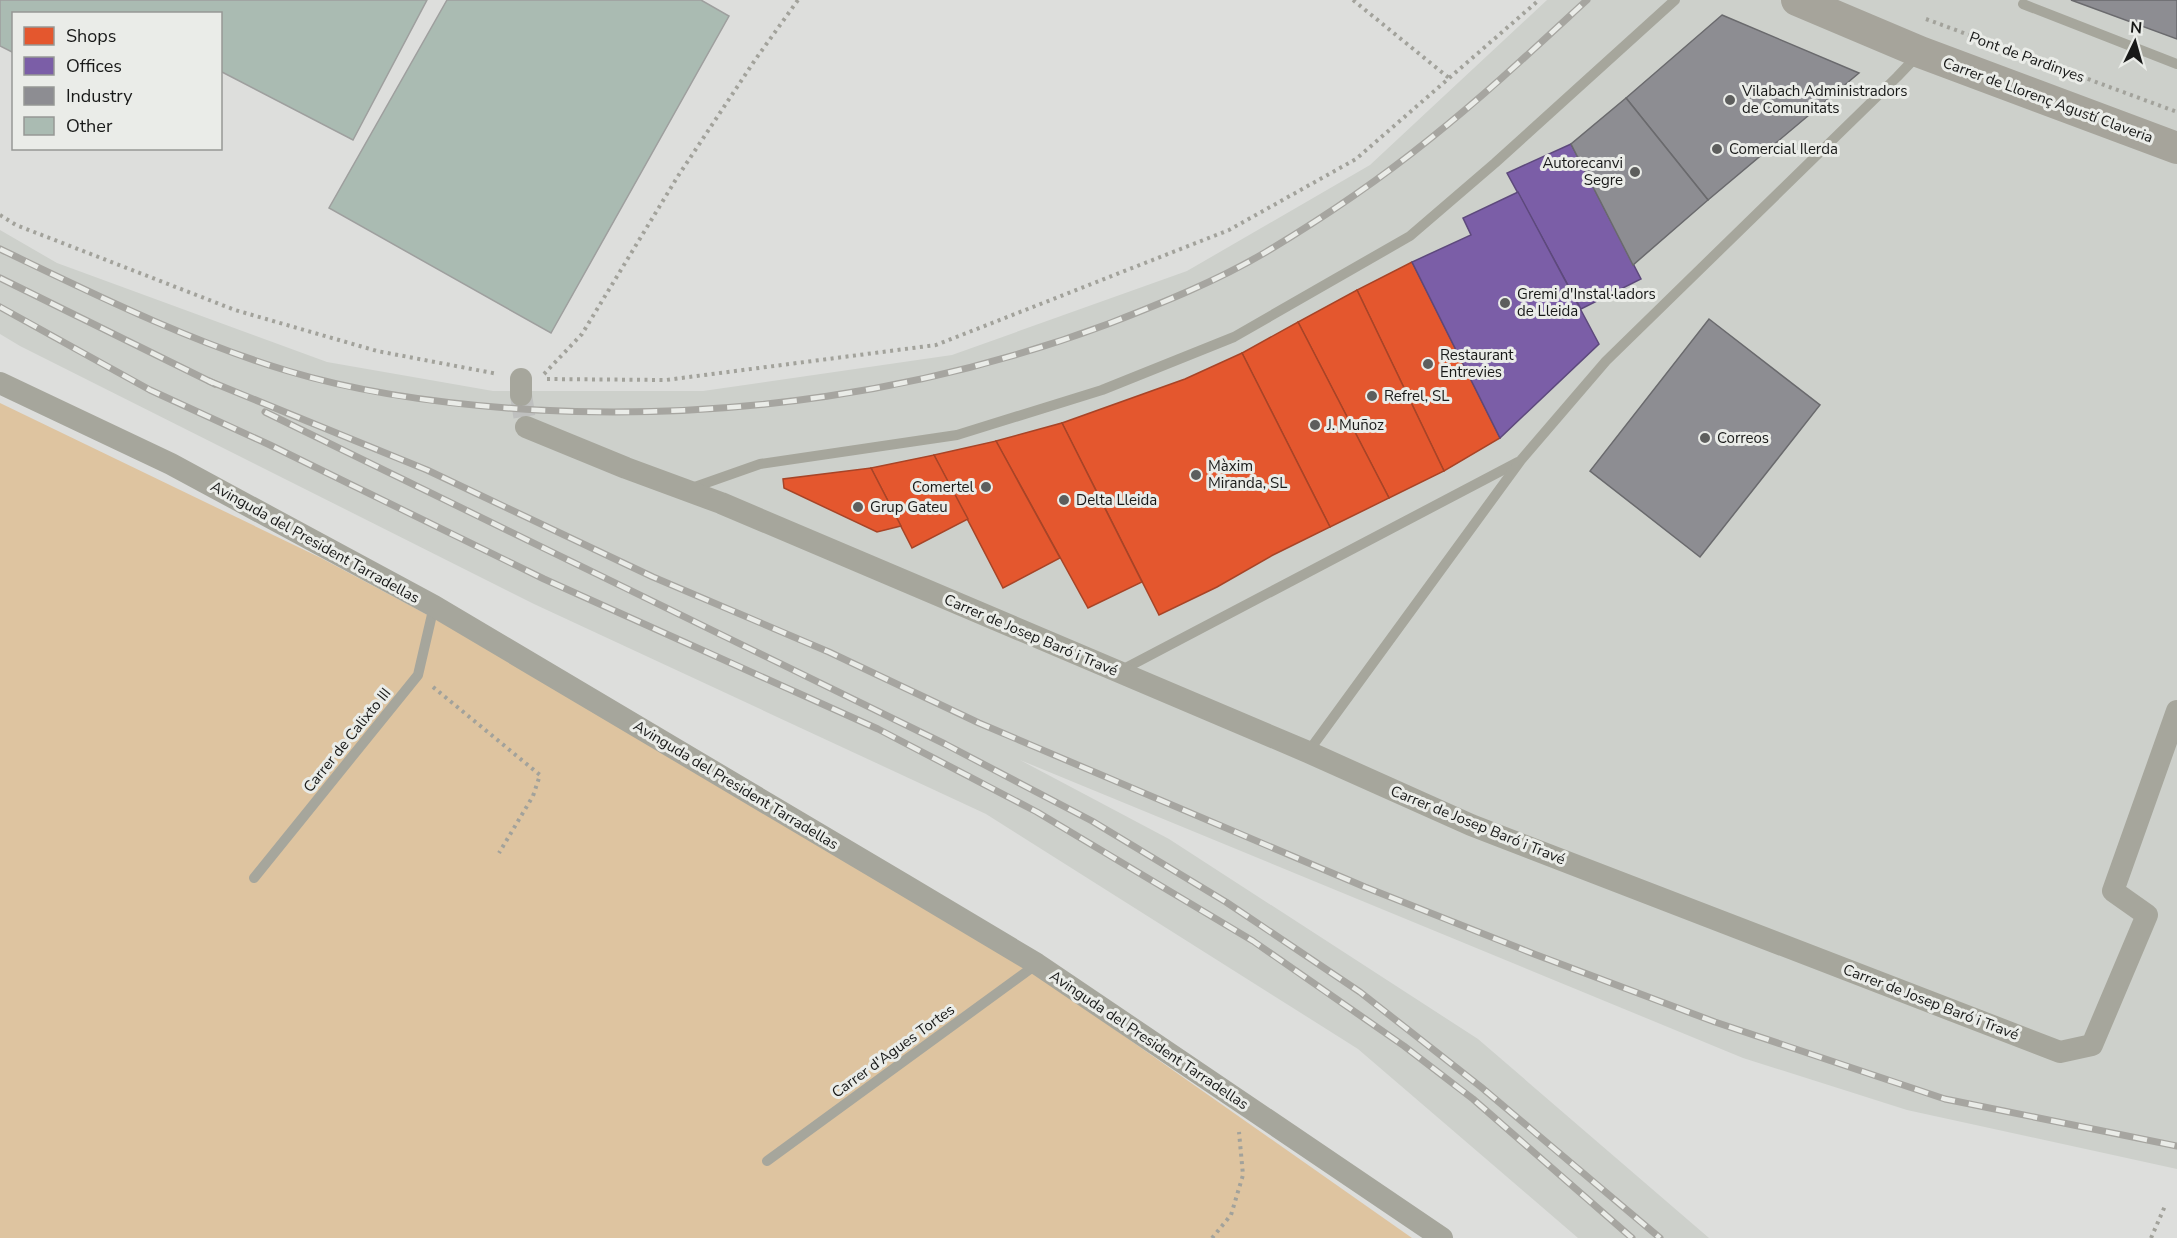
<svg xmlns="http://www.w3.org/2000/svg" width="2177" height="1238" font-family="'Nunito Sans',sans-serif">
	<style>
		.built { fill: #cdd0cb }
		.green { fill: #dec4a0 }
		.shops { fill: #e4572e; stroke: #a74427; stroke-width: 1.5 }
		.offices { fill: #7b5ea7; stroke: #5d497c; stroke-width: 1.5 }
		.industry { fill: #8d8d92; stroke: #6a6a6d; stroke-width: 1.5 }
		.building { fill: #aabbb2; stroke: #9e9f9e; stroke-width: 1.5 }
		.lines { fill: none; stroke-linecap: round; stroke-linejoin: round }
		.minor-tunnel { stroke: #bfc0bf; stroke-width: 22; stroke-dasharray: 22 11; stroke-linecap: butt }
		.path { stroke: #a2a29b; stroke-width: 4; stroke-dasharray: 3 4.5; stroke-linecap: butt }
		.service { stroke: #a6a69c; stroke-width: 10 }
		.minor { stroke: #a6a69c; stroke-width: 22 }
		.secondary { stroke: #a6a49b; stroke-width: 32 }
		.rail-casing { stroke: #a6a5a0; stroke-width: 7 }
		.rail { stroke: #eaece8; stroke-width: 4.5; stroke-dasharray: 14; stroke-linecap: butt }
		.poi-dot { fill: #5d5e5d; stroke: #eaece8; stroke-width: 2 }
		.labels { text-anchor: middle; stroke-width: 6; stroke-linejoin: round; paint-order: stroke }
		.street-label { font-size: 15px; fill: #181918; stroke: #eaece8 }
		.poi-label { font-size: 15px; fill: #181918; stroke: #eaece8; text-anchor: start }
	</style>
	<rect width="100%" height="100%" fill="#dddedc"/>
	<path class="built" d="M1547,0h630v1169l-270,-59 -164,-52 -723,-298 149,79 309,200 231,199h-131l-220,-189 -372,-235 -452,-210 -514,-258 -20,-12v-104l57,33 270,99 166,29h210l249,-36 235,-84 183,-106z"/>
	<path class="green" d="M0,403l321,155 176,94 546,327 369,259h-1412z"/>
	<g class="shops">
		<path d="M1412,262l88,176 -56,33 -87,-181z"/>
		<path d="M1357,290l87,181 -55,27 -91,-176z"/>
		<path d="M1298,322l91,176 -59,29 -88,-174z"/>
		<path d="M1242,353l88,174 -57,28 -56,32 -58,28 -97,-192 123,-44z"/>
		<path d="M1062,423l80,159 -54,26 -92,-167z"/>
		<path d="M996,441l64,117 -57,30 -69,-133z"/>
		<path d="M934,455l34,64 -56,29 -41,-80z"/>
		<path d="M871,468l30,58 -24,6 -93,-44 -1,-9z"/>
	</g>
	<g class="offices">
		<path d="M1571,144l70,135 -60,30 -74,-136z"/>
		<path d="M1518,192l81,152 -99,94 -88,-176 59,-27 -8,-17z"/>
	</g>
	<g class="industry">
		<path d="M2071,0h106v39z"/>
		<path d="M1722,15l137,58 -151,127 -82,-102z"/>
		<path d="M1626,98l82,102 -75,65 -62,-121z"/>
		<path d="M1709,319l111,86 -120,152 -110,-86z"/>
	</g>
	<g class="building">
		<path d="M0,0h427l-74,140 -133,-69v-57h-206v39l-14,-7z"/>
		<path d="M447,0h254l28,16 -178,317 -222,-125z"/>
	</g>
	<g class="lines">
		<path class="minor-tunnel" d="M521,395l5,32"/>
		<g class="path">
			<path d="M1353,0l96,78"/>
			<path d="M1926,19l251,93"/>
			<path d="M0,215l16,10 219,85 142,41 121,23"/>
			<path d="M544,374l38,-40 96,-158 77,-116 43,-60"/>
			<path d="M547,379l119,1 270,-35 293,-115 127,-71 183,-159"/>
			<path d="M433,687l107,88 -7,21 -34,57"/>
			<path d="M1212,1238l19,-23 12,-40 -4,-43"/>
			<path d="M2151,1238l14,-32"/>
		</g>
		<g class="service">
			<path d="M2023,4l154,60"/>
			<path d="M689,489l71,-25 197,-29 145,-45 132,-53 176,-101 85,-73 180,-163"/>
			<path d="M1120,671l398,-209"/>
			<path d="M1308,752l213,-292 85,-99 291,-284 21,-22"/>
			<path d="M254,878l164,-203 16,-69"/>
			<path d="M767,1161l270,-197"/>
		</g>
		<g class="minor">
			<path d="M521,379v16"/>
			<path d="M0,383l171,81 263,142 469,278 134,80 405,274"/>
			<path d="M526,427l100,41 95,35 587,249 163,73 589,227 32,-7 55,-130 -34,-24 64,-180"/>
		</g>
		<path class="secondary" d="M1797,0l123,52 257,96"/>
		<defs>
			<g id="rail">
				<path d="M0,249c94,45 188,92 288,122 80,24 165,34 249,39 194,10 389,-18 571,-86 54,-21 109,-43 158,-72 57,-34 113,-72 165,-114 54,-43 105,-91 156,-138"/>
				<path d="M0,278l215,106"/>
				<path d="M0,307l150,83 120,55 274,134 334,150 159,83 216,129 151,105 69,53 159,139"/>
				<path d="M209,381l218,89 226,107 176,75 150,71 386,164 169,67 181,68 230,77 232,47"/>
				<path d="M265,412l680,332 147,77 134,81 134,90 121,95 179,151"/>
			</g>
		</defs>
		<use href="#rail" class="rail-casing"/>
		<use href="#rail" class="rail"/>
	</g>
	<g class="poi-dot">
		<circle cx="1730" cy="100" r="6"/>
		<circle cx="1717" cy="149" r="6"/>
		<circle cx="1635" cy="172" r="6"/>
		<circle cx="1505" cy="303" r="6"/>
		<circle cx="1428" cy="364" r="6"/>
		<circle cx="1372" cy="396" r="6"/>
		<circle cx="1315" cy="425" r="6"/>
		<circle cx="1705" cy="438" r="6"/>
		<circle cx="1196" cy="475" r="6"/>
		<circle cx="986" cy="487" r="6"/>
		<circle cx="1064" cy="500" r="6"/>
		<circle cx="858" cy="507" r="6"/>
	</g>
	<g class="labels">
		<g class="street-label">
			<text transform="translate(2027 57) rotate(20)" y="5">Pont de Pardinyes</text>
			<text transform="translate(2048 100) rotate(20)" y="5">Carrer de Llorenç Agustí Claveria</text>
			<text transform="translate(315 542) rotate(29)" y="5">Avinguda del President Tarradellas</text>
			<text transform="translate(1031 635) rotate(23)" y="5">Carrer de Josep Baró i Travé</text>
			<text transform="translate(347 740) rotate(-51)" y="5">Carrer de Calixto III</text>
			<text transform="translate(736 785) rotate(31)" y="5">Avinguda del President Tarradellas</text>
			<text transform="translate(1478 825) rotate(22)" y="5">Carrer de Josep Baró i Travé</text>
			<text transform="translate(1931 1002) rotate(21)" y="5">Carrer de Josep Baró i Travé</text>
			<text transform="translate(1149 1040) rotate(34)" y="5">Avinguda del President Tarradellas</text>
			<text transform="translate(893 1051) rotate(-36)" y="5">Carrer d'Agues Tortes</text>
		</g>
		<g class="poi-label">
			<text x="1742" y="96">Vilabach Administradors<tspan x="1742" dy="17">de Comunitats</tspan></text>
			<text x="1729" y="154">Comercial Ilerda</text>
			<text x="1623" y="168" text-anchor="end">Autorecanvi<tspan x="1623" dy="17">Segre</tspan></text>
			<text x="1517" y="299">Gremi d'Instal·ladors<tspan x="1517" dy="17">de Lleida</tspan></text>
			<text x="1440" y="360">Restaurant<tspan x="1440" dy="17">Entrevies</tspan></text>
			<text x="1384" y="401">Refrel, SL</text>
			<text x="1327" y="430">J. Muñoz</text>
			<text x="1717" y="443">Correos</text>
			<text x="1208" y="471">Màxim<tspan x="1208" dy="17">Miranda, SL</tspan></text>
			<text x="974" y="492" text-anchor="end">Comertel</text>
			<text x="1076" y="505">Delta Lleida</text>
			<text x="870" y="512">Grup Gateu</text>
		</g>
	</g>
	<rect x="12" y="12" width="210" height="138" fill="#eaece8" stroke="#969895" stroke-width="1.5"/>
	<rect x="24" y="27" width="30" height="18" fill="#e4572e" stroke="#969895" stroke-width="1.5"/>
	<text x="66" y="42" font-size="18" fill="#181918">Shops</text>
	<rect x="24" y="57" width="30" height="18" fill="#7b5ea7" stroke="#969895" stroke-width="1.5"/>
	<text x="66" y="72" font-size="18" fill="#181918">Offices</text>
	<rect x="24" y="87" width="30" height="18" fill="#8d8d92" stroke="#969895" stroke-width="1.5"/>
	<text x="66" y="102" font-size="18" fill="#181918">Industry</text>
	<rect x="24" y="117" width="30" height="18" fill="#aabbb2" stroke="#969895" stroke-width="1.5"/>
	<text x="66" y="132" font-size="18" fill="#181918">Other</text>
	<g transform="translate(2135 42) rotate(5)" stroke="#eaece8" stroke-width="4.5" paint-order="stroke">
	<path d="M0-4.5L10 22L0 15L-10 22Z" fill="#181918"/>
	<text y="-9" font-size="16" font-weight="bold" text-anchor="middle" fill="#181918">N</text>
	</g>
</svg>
